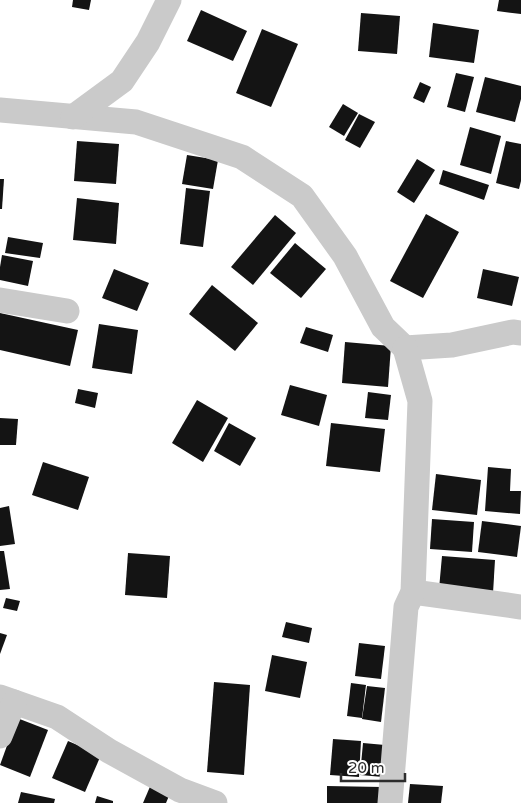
<svg xmlns="http://www.w3.org/2000/svg" width="521" height="803" font-family="'Varela Round',sans-serif">
	<style>
		.building { fill: #141414 }
		.lines { fill: none; stroke-linecap: round; stroke-linejoin: round }
		.minor { stroke: #cacaca; stroke-width: 25 }
	</style>
	<rect width="100%" height="100%" fill="#fff"/>
	<g class="building">
		<path d="M73,0h18l-2,10 -17,-3z"/>
		<path d="M499,0h22v14l-24,-3z"/>
		<path d="M201,10l46,21 -14,30 -46,-20z"/>
		<path d="M361,13l39,3 -3,38 -39,-3z"/>
		<path d="M433,23l46,7 -5,33 -45,-6z"/>
		<path d="M262,29l36,15 -27,63 -35,-14z"/>
		<path d="M456,73l18,4 -9,35 -18,-5z"/>
		<path d="M485,77l36,9v13l-6,23 -39,-10z"/>
		<path d="M420,82l11,5 -7,16 -11,-5z"/>
		<path d="M343,104l15,9 -14,23 -15,-9z"/>
		<path d="M359,114l16,8 -15,26 -15,-8z"/>
		<path d="M470,127l31,9 -10,38 -31,-9z"/>
		<path d="M77,141l42,3 -3,40 -42,-3z"/>
		<path d="M506,141l15,3v37l-2,8 -23,-6z"/>
		<path d="M187,155l31,5 -5,29 -31,-5z"/>
		<path d="M417,159l18,11 -21,33 -17,-11z"/>
		<path d="M443,170l46,15 -5,15 -45,-16z"/>
		<path d="M0,179h4l-2,30h-2z"/>
		<path d="M186,188l24,3 -7,56 -23,-3z"/>
		<path d="M77,198l42,5 -3,41 -43,-4z"/>
		<path d="M426,214l33,18 -36,66 -33,-17z"/>
		<path d="M275,215l21,18 -43,52 -22,-18z"/>
		<path d="M8,237l35,6 -3,15 -35,-5z"/>
		<path d="M295,243l31,26 -25,29 -31,-25z"/>
		<path d="M2,255l31,6 -5,25 -28,-6v-13z"/>
		<path d="M114,269l35,14 -12,28 -35,-13z"/>
		<path d="M483,269l36,8 -7,29 -35,-8z"/>
		<path d="M212,285l46,38 -23,28 -46,-37z"/>
		<path d="M0,313l78,17 -8,36 -70,-16z"/>
		<path d="M99,324l39,6 -6,44 -40,-6z"/>
		<path d="M306,327l27,8 -5,17 -28,-9z"/>
		<path d="M345,342l46,4 -3,41 -46,-4z"/>
		<path d="M290,385l37,10 -8,31 -38,-11z"/>
		<path d="M78,389l20,4 -3,15 -20,-5z"/>
		<path d="M368,392l23,3 -3,25 -23,-2z"/>
		<path d="M197,400l31,18 -25,44 -31,-19z"/>
		<path d="M0,418l18,1 -2,26h-16z"/>
		<path d="M229,423l27,15 -16,28 -26,-15z"/>
		<path d="M331,423l54,6 -5,43 -54,-6z"/>
		<path d="M43,462l46,15 -11,33 -46,-15z"/>
		<path d="M488,467l23,2 -1,22h11l-1,23 -35,-3z"/>
		<path d="M436,474l45,6 -4,35 -45,-5z"/>
		<path d="M9,506l6,38 -15,2v-38z"/>
		<path d="M432,519l42,3 -2,30 -42,-3z"/>
		<path d="M482,521l39,5 -4,31 -39,-5z"/>
		<path d="M0,551h4l6,38 -10,1z"/>
		<path d="M128,553l42,3 -3,42 -42,-3z"/>
		<path d="M442,556l53,4 -2,33 -54,-4z"/>
		<path d="M6,598l14,3 -3,10 -14,-3z"/>
		<path d="M286,622l26,6 -3,15 -27,-6z"/>
		<path d="M0,633l7,2 -7,19z"/>
		<path d="M359,643l26,3 -4,33 -26,-3z"/>
		<path d="M272,655l35,7 -7,36 -35,-7z"/>
		<path d="M214,682l36,3 -6,90 -37,-3z"/>
		<path d="M351,683l15,2 -4,33 -15,-2z"/>
		<path d="M367,686l18,2 -4,34 -19,-3z"/>
		<path d="M17,718l31,12 -18,47 -30,-12z"/>
		<path d="M333,739l28,2 -2,36 -29,-2z"/>
		<path d="M68,741l33,14 -16,37 -33,-14z"/>
		<path d="M363,743l22,2 -2,32 -23,-2z"/>
		<path d="M152,782l19,9 -5,12h-23z"/>
		<path d="M410,784l33,2 -2,17h-33z"/>
		<path d="M327,786l55,1 -1,16h-54z"/>
		<path d="M21,792l34,7 -1,4h-36z"/>
		<path d="M97,796l16,5v2h-18z"/>
	</g>
	<g class="lines">
		<g class="minor">
			<path d="M0,110l136,12 106,35 60,39 43,60 38,71 22,21 47,-3 61,-13 8,1"/>
			<path d="M73,117l49,-36 26,-39 21,-42"/>
			<path d="M0,300l67,11"/>
			<path d="M413,592l108,15"/>
			<path d="M0,697l57,20 52,34 71,39 35,13"/>
			<path d="M0,736l14,-34"/>
			<path d="M390,803l16,-196 7,-15 7,-191 -15,-53"/>
		</g>
	</g>
	<path d="M341 773v8h64v-8" fill="none" stroke="#2d2d2d" stroke-width="2.5"/>
	<text x="348" y="773" font-size="15" fill="#2d2d2d" stroke="#ffffff" stroke-width="4" paint-order="stroke">20 m</text>
</svg>
